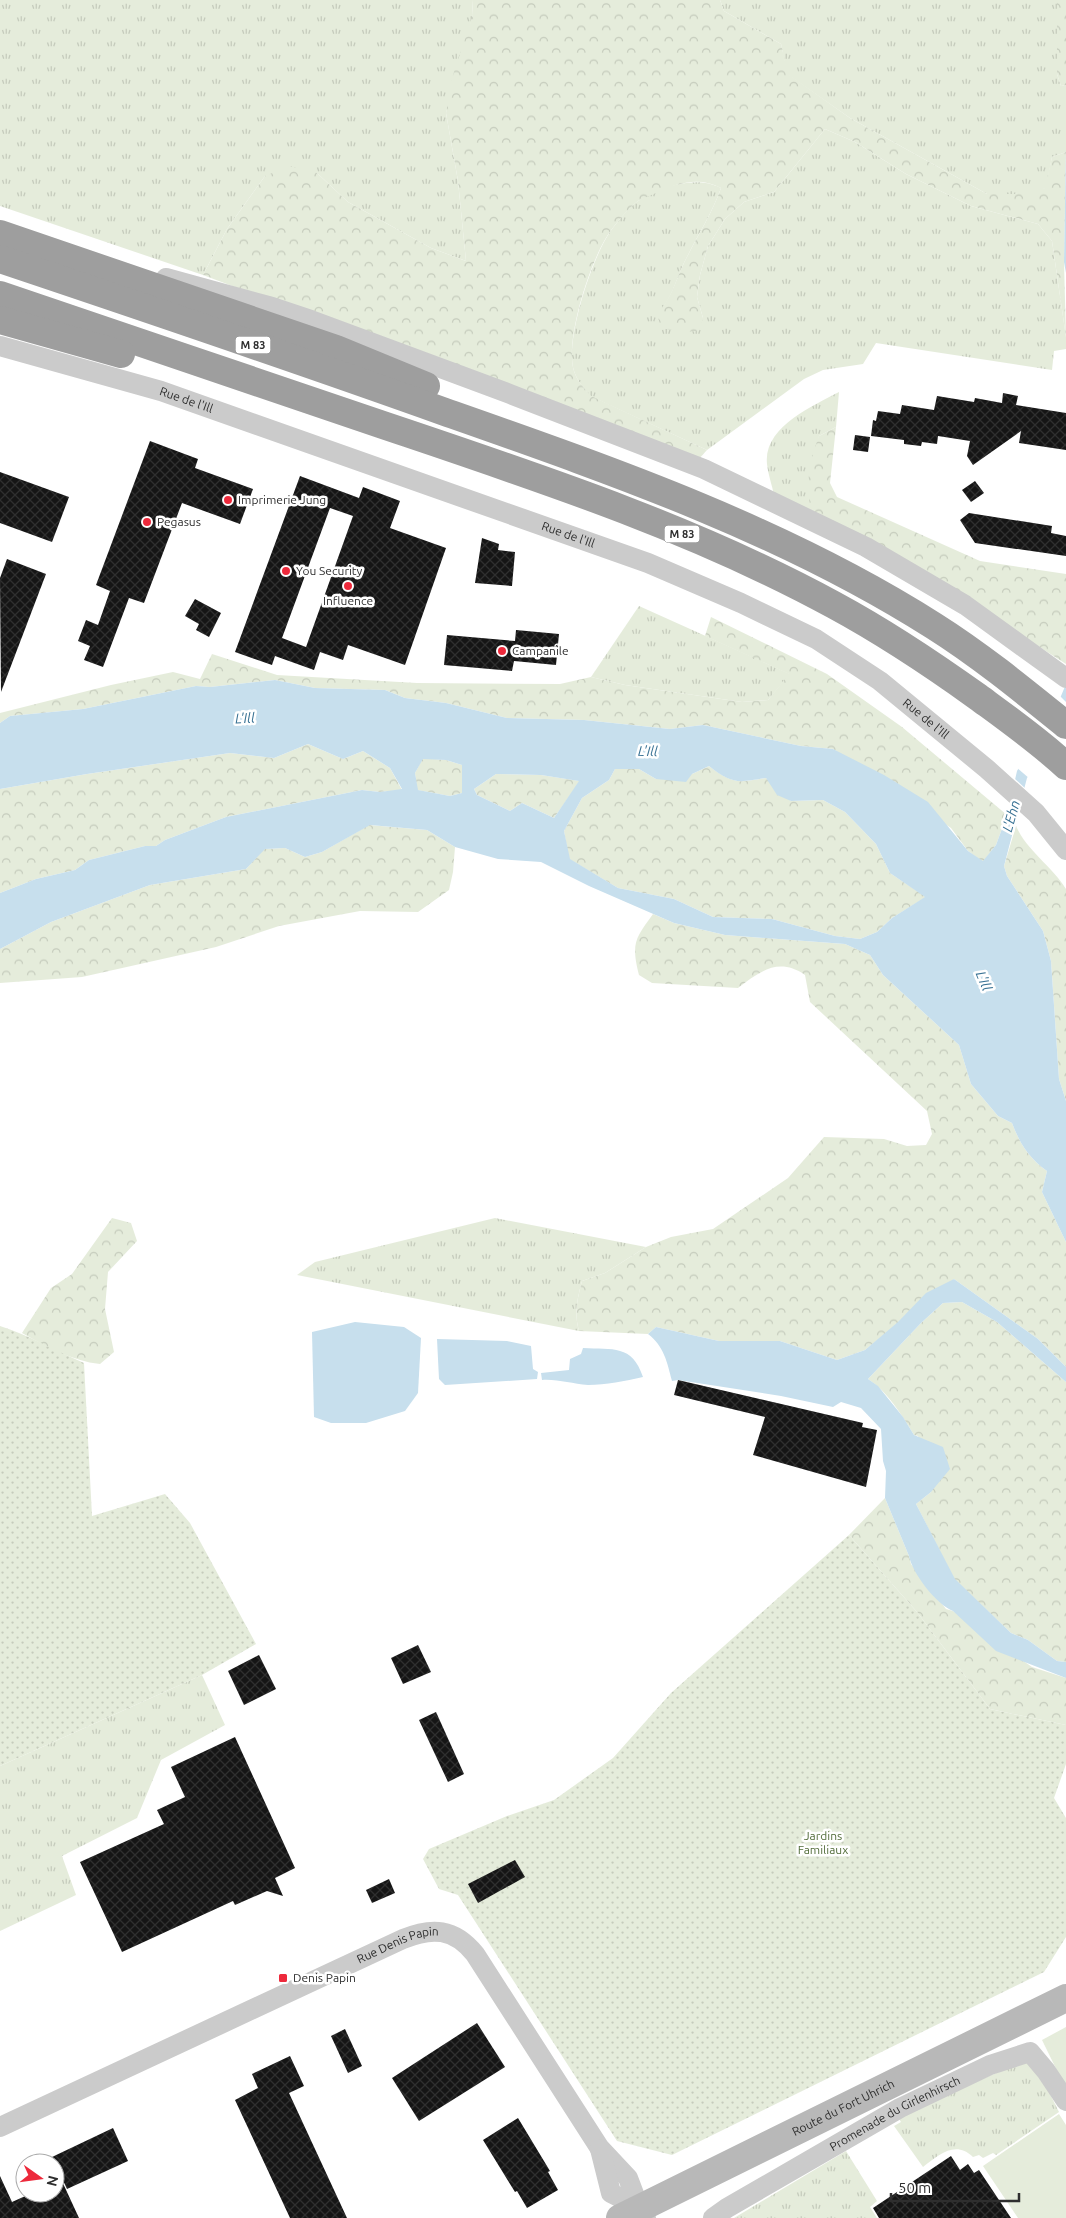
<svg xmlns="http://www.w3.org/2000/svg" width="1066" height="2218" font-family="Ubuntu,sans-serif">
	<style>
		.grass { fill: url(#grass-tufts) }
		.forest { fill: url(#forest-crowns) }
		.park { fill: #e5ecdb }
		.garden { fill: url(#garden-dots) }
		.water { fill: #c7dfed; fill-rule: evenodd }
		.pier { fill: #fff }
		.building { fill: url(#building-cross-hatch); fill-rule: evenodd }
		.lines { fill: none; stroke-linecap: round; stroke-linejoin: round }
		.minor { stroke: #cbcbcb; stroke-width: 20 }
		.secondary { stroke: #b8b8b8; stroke-width: 28 }
		.trunk { stroke: #9e9e9e; stroke-width: 28 }
		.poi-dot { fill: #ed293b; stroke: #fff; stroke-width: 2 }
		.labels { text-anchor: middle; stroke-width: 5; stroke-linejoin: round; paint-order: stroke }
		.shield { fill: #fff; stroke: #6d6d6d; stroke-width: 1 }
		.shield-label { font-size: 11px; font-weight: bold; fill: #2e2e2e }
		.street-label { font-size: 12px; fill: #2e2e2e; stroke: #fff }
		.poi-label { font-size: 12px; fill: #2e2e2e; stroke: #fff; text-anchor: start }
		.park-label { font-size: 12px; fill: #526c3a; stroke: #fff }
		.water-label { font-size: 14px; font-style: italic; fill: #397294; stroke: #fff }
	</style>
	<defs>
		<pattern id="grass-tufts" width="24" height="20" patternUnits="userSpaceOnUse" patternTransform="scale(1.25)"><rect width="24" height="20" fill="#e5ecdb"/><path d="M3 7l-1-3M5 7V3M7 7l1-3M15 17l-1-3M17 17v-4M19 17l1-3" fill="none" stroke="#c5cbbc"/></pattern>
		<pattern id="forest-crowns" width="20" height="18" patternUnits="userSpaceOnUse" patternTransform="scale(1.25)"><rect width="20" height="18" fill="#e5ecdb"/><path d="M2 6a3 3 0 1 1 6 0M12 15a3 3 0 1 1 6 0" fill="none" stroke="#c5cbbc"/></pattern>
		<pattern id="garden-dots" width="8" height="8" patternUnits="userSpaceOnUse" patternTransform="scale(1.25)"><rect width="8" height="8" fill="#e5ecdb"/><path d="M2 2h.1M6 6h.1" fill="none" stroke="#c5cbbc" stroke-width="1.8" stroke-linecap="round"/></pattern>
		<pattern id="building-cross-hatch" width="8" height="8" patternUnits="userSpaceOnUse" patternTransform="scale(1.25)"><rect width="8" height="8" fill="#151515"/><path d="M0 0l8 8M0 8l8-8" fill="none" stroke="#2f2f2f"/></pattern>
	</defs>
	<rect width="100%" height="100%" fill="#fff"/>
	<g class="grass">
		<path d="M0,0h472l1,15 -27,98 12,68 8,80 -35,-13 -83,-46 -31,-29 -52,3 -38,53 -24,46 -203,-69z"/>
		<path d="M720,0h337v74l4,12 5,-1v67l-14,5 -6,31 -15,5 -17,1h-27l-137,-76 -63,-44 -6,-30 -57,-33z"/>
		<path d="M825,129l30,13 51,32 65,32 67,18 14,17 14,96v12l-12,2 -2,19 -176,-27 -13,21 -40,6 -19,9 -97,71 -117,-54c-6,-8 -13,-15 -16,-25 -10,-30 19,-117 38,-142 7,-9 17,-22 26,-28 22,-15 59,-26 83,-13 -9,25 -22,45 -33,67 -11,20 -15,42 -30,59l45,4 -6,-21 3,-22 8,-29 17,-27 19,-17 30,-10z"/>
		<path d="M839,392l-3,35 -17,9 -8,77 -37,-18c-2,-10 -6,-21 -7,-31 -4,-37 46,-58 72,-72z"/>
		<path d="M639,606l151,68 -22,26 -26,2 -117,-17 -34,-8z"/>
		<path d="M495,1218l151,29 -41,26 -23,8c-5,18 -8,33 -3,50l-282,-56 18,-13z"/>
		<path d="M202,1675l23,50 -64,35 -24,58 -75,38 14,39 -76,36v-165z"/>
		<path d="M1027,2060l21,30 11,22 -63,43 -3,-2 -10,5 -4,-3 -6,2c-18,-17 -34,-2 -50,10l-29,-41 7,-4 -2,-3 25,-15z"/>
		<path d="M846,2151l31,50 -7,6 7,11h-143z"/>
	</g>
	<g class="forest">
		<path d="M472,0h248l4,11 57,33 7,30 62,44 137,76h27l31,-6 7,-31 14,-5 -2,110 2,75 -14,-96 -14,-17 -67,-18 -65,-32 -51,-32 -30,-13 -51,63 -30,10 -19,17 -17,27 -8,29 -3,22 6,21 -4,13 -17,1 -21,-4 -4,-14c16,-17 20,-39 31,-59 11,-22 24,-42 33,-67 -22,-12 -44,-5 -65,5 -6,3 -13,5 -18,8 -9,7 -19,19 -26,28 -20,25 -48,111 -38,142 3,10 10,17 17,25l116,54 -10,11 -494,-186 24,-46 38,-53 24,-10 28,7 31,29 83,46 35,13 -8,-80 -12,-68 7,-38 20,-60z"/>
		<path d="M1057,0h9v85l-5,1 -4,-12z"/>
		<path d="M836,427l-6,56 7,14 143,64 86,13v90l-141,-90 -114,-61c-5,-31 -3,-48 8,-77z"/>
		<path d="M711,617l116,57 75,53 105,88 -11,30 -13,17 -15,-11 -17,-23 -118,-79 -32,-3 -98,-21 -33,4 -86,-9 -77,-2 -61,-15 -41,-5 -20,-8 -70,-2 -40,-8 -65,7 -14,-1 -113,23 -73,7 -10,7v-10l111,-28 62,-13 27,7 12,-25 65,21 140,8 143,1 31,-7 34,8 117,17 26,-2 21,-26 -84,-38z"/>
		<path d="M308,744l35,15 20,-8 27,17 12,22 -22,2 -18,-2 -136,27 -61,23 -9,6h-11l-56,14 -14,10 -39,9 -36,14v-104l87,-15 143,-21 44,5z"/>
		<path d="M423,758l23,2 16,5v28l-12,3 -33,-6 -2,-17z"/>
		<path d="M709,766c24,18 28,17 57,12l25,23 32,-1 22,12 31,32 14,29 36,24 -34,21 -15,14 -17,7 -25,-3 -63,-17 -59,-2 -39,-18 -56,-11 -49,-29 -5,-28 18,-33 27,-18 6,-11h24l17,10 36,-5z"/>
		<path d="M496,774l45,1 39,6 -26,37 -32,-15 -12,8 -33,-16 -3,-6z"/>
		<path d="M369,825l58,5 28,17 -2,25 -4,18 -31,22 -58,-1 -81,15 -63,21 -134,30 -82,6v-34l51,-27 99,-37 96,-16 18,-20 21,-1 20,9 17,-5z"/>
		<path d="M1016,826c11,25 36,40 50,63v212l-7,-22 -8,-118 -8,-30 -36,-55 -3,-10z"/>
		<path d="M653,914l21,9 51,12 120,9 25,11 13,20 76,70 12,39 27,32 14,7c8,21 17,35 35,48l-5,21 24,50v125l-28,-28 -84,-60 -89,71 -28,10 -57,-19h-61l-63,-14 -8,7 -69,-3c-5,-17 -2,-32 3,-50l23,-8 41,-26 25,-10 42,-8 75,-51 36,-41 60,2 23,7 19,-1 6,-11 -5,-23 -117,-109 -5,-27c-26,-18 -45,-4 -67,13l-86,-5 -13,-8c-8,-32 -4,-36 14,-61z"/>
		<path d="M112,1218l19,5 6,18 -29,31 -3,37 9,43 -14,12c-28,-3 -53,-17 -78,-31l29,-45 21,-14z"/>
		<path d="M962,1302l35,20 69,60v280l-9,-1 -29,-21 -17,-7 -57,-54 -38,-75 15,-12 -13,-56 -4,-1c-13,-21 -26,-43 -46,-56l53,-56 22,-20z"/>
		<path d="M885,1498l24,58 2,8 35,45 7,2 79,56 34,11v47l-76,-16 -73,-97 -68,-77z"/>
	</g>
	<g class="park">
		<path d="M1066,2027v62l-24,-49z"/>
		<path d="M1059,2114l7,11v93h-48l-35,-52z"/>
	</g>
	<g class="garden">
		<path d="M0,1326c29,9 56,25 84,37l8,153 73,-22 25,29 66,121 -54,31 -202,91z"/>
		<path d="M849,1535l68,77 73,97 76,16v39l-12,34 12,20v119l-22,35 -372,183 -55,-14 -159,-246 -19,-6 -16,-30 6,-10 78,-33 47,-16 59,-42 58,-65z"/>
	</g>
	<g class="water">
		<path d="M1066,149v124l-2,-11z"/>
		<path d="M275,680l40,8 70,2 20,8 41,5 61,15 77,2 86,9 33,-4 98,21 32,3 51,26 44,27 40,49 15,10 13,-16 11,-30 10,-44 44,-75 5,-12v35l-39,59 -23,88 3,10 36,55 8,30 8,118 7,22v141l-24,-50 5,-21c-18,-13 -27,-27 -35,-48l-14,-7 -27,-32 -12,-39 -76,-70 -13,-20 -25,-11 -120,-9 -51,-12 -85,-37 -48,-24 -43,-3 -43,-12 -28,-17 -57,-5 -48,27 -17,5 -20,-9 -20,1 -19,20 -96,16 -99,37 -51,27v-56l36,-14 39,-9 14,-10 56,-14h11l9,-6 61,-23 136,-27 18,2 22,-3 -12,-21 -27,-17 -20,8 -35,-15 -34,14 -44,-5 -143,21 -87,15v-66l10,-7 73,-7 113,-23 14,1zM423,759l23,1 16,5v28l-12,3 -32,-6 -3,-17zM709,766c23,18 28,17 57,12l11,17 14,6 32,-1 22,12 31,32 14,29 35,24 -33,21 -15,14 -17,7 -25,-3 -63,-17 -59,-2 -39,-18 -56,-11 -48,-29 -6,-28 18,-33 27,-18 6,-11h24l17,10 30,3 6,-8zM496,774l45,1 38,6 -25,37 -32,-15 -12,8 -33,-16 -3,-6z"/>
		<path d="M954,1279l84,60 28,28v15l-69,-60 -35,-20 -19,1 -22,20 -53,56 10,7 25,31 11,18 29,12 7,22 -19,23 -15,12 39,75 56,54 17,7 29,21 9,1v16l-70,-27 -43,-40c-16,-6 -41,-38 -44,-55l-24,-58 1,-27 -3,-10 -2,-32 -20,-21 -20,-6 -8,5 -52,-11 -103,-16 -6,1c-5,-19 -8,-35 -24,-47l8,-7 63,14h61l57,19 28,-10 33,-28 28,-29z"/>
		<path d="M355,1322l49,5 17,11 -3,55 -13,18 -39,12h-35l-17,-6 -2,-85z"/>
		<path d="M437,1339l70,2 24,5 2,23 5,3 -1,7 -92,6 -6,-6z"/>
		<path d="M583,1348c30,2 49,-4 60,29 -18,4 -37,8 -55,8 -16,-1 -30,-6 -46,-5l-1,-7 28,-3 1,-11 11,-5z"/>
	</g>
	<g class="pier">
		<path d="M1059,695l7,7v21l-36,56 -14,-12z"/>
		<path d="M1013,777l14,13 -8,36 -14,-13z"/>
	</g>
	<g class="building">
		<path d="M1003,393l15,3 -2,9 50,8v37l-47,-7 2,-12 -48,34 -6,-9 3,-15 -32,-5 -1,8 -15,-2 -1,4 -17,-2v-4l-33,-4 2,-16 3,1 2,-10 22,3 2,-9 32,5 3,-14 37,6 1,-4 27,5z"/>
		<path d="M855,435l15,2 -2,15 -15,-2z"/>
		<path d="M150,441l48,18 -3,9 58,21 -13,35 -58,-21 -38,100 -15,-5 -26,69 -19,-7 6,-14 -12,-5 8,-21 12,5 12,-34 -14,-6z"/>
		<path d="M0,472l69,25 -17,45 -52,-19z"/>
		<path d="M300,476l59,22 4,-11 37,14 -10,27 56,20 -41,117 -57,-20 -5,15 -23,-8 -6,18 -39,-14 -3,9 -37,-13zM330,508l23,8 -47,131 -24,-9z"/>
		<path d="M975,481l9,12 -13,9 -9,-12z"/>
		<path d="M969,513l83,13 -1,7 15,3v20l-91,-13 -15,-23z"/>
		<path d="M482,538l17,6 -1,6 17,2 -3,34 -37,-3z"/>
		<path d="M7,559l39,15 -45,118 -1,-114z"/>
		<path d="M195,599l26,14 -12,24 -13,-7 3,-6 -14,-8z"/>
		<path d="M516,630l43,4 -3,31 -42,-4 -2,10 -68,-6 3,-30 68,6z"/>
		<path d="M678,1380l185,43 -1,4 15,3 -11,57 -113,-32 12,-38 -91,-22z"/>
		<path d="M418,1645l13,27 -28,12 -12,-26z"/>
		<path d="M259,1655l17,34 -32,16 -16,-34z"/>
		<path d="M436,1712l28,62 -16,8 -29,-62z"/>
		<path d="M235,1737l60,131 -20,10 8,18 -16,-5 -32,14 -2,-4 -111,51 -42,-90 84,-38 -7,-14 28,-13 -14,-30z"/>
		<path d="M515,1860l10,17 -47,26 -10,-19z"/>
		<path d="M389,1879l6,14 -23,10 -6,-13z"/>
		<path d="M477,2023l28,44 -86,54 -27,-43z"/>
		<path d="M345,2029l17,37 -14,7 -17,-37z"/>
		<path d="M290,2056l14,30 -15,7 58,125h-57l-55,-118 23,-12 -6,-14z"/>
		<path d="M518,2118l32,53 -2,1 10,18 -31,18 -10,-17 -2,1 -32,-52z"/>
		<path d="M113,2128l15,33 -61,28 -15,-32z"/>
		<path d="M951,2156l9,14 8,-6 6,9 5,-3 32,48h-132l-6,-10z"/>
		<path d="M55,2166l24,52h-79v-42l12,26 20,-9h23z"/>
	</g>
	<g class="lines">
		<g class="minor">
			<path d="M166,278l106,29 39,13 199,74 194,75 162,78 99,58 101,73"/>
			<path id="s1" d="M0,346l161,45 487,172 93,40 75,36 64,42 107,88 49,44 30,37"/>
			<path id="s2" d="M0,2127l403,-188c29,-12 51,-11 72,15l124,193 29,31 11,29 7,11"/>
			<path d="M600,2149l11,44 28,14"/>
			<path id="s3" d="M713,2218l14,-10 173,-100 90,-43 40,-13 16,19 20,30"/>
		</g>
		<path class="secondary" id="s4" d="M620,2218l446,-220"/>
		<g class="trunk">
			<path d="M0,234l336,115 90,37"/>
			<path d="M0,259c149,50 297,100 445,153 168,59 338,118 489,214 46,29 90,65 132,99"/>
			<path d="M0,295c127,43 253,86 380,129 154,52 311,103 454,181 50,27 98,59 144,92 30,22 61,44 88,69"/>
			<path d="M0,320l121,34"/>
		</g>
	</g>
	<g class="poi-dot">
		<circle cx="228" cy="500" r="5"/>
		<circle cx="147" cy="522" r="5"/>
		<circle cx="286" cy="571" r="5"/>
		<circle cx="348" cy="586" r="5"/>
		<circle cx="502" cy="651" r="5"/>
		<rect x="278" y="1973" width="10" height="10" rx="2.5"/>
	</g>
	<g class="labels">
		<g class="shield">
			<rect x="235.5" y="336.5" width="35" height="17" rx="4"/>
			<rect x="664.5" y="525.5" width="35" height="17" rx="4"/>
		</g>
		<g class="shield-label">
			<text x="253" y="349">M 83</text>
			<text x="682" y="538">M 83</text>
		</g>
		<g class="street-label">
			<text dy="4" stroke="none"><textPath href="#s1" startOffset="194">Rue de l'Ill</textPath></text>
			<text dy="4" stroke="none"><textPath href="#s1" startOffset="599">Rue de l'Ill</textPath></text>
			<text dy="4" stroke="none"><textPath href="#s1" startOffset="1004">Rue de l'Ill</textPath></text>
			<text dy="4" stroke="none"><textPath href="#s2" startOffset="438">Rue Denis Papin</textPath></text>
			<text dy="4" stroke="none"><textPath href="#s4" startOffset="249">Route du Fort Uhrich</textPath></text>
			<text dy="4" stroke="none"><textPath href="#s3" startOffset="210">Promenade du Girlenhirsch</textPath></text>
		</g>
		<g class="poi-label">
			<text x="238" y="504">Imprimerie Jung</text>
			<text x="157" y="526">Pegasus</text>
			<text x="296" y="575">You Security</text>
			<text x="348" y="605" text-anchor="middle">Influence</text>
			<text x="512" y="655">Campanile</text>
			<text x="293" y="1982">Denis Papin</text>
		</g>
		<g class="park-label">
			<text x="823" y="1840">Jardins<tspan x="823" dy="14">Familiaux</tspan></text>
		</g>
		<g class="water-label">
			<text transform="translate(245 718) rotate(-3)" y="5">L'Ill</text>
			<text transform="translate(648 751) rotate(2)" y="5">L'Ill</text>
			<text transform="translate(1011 816) rotate(-74)" y="5">L'Ehn</text>
			<text transform="translate(984 981) rotate(68)" y="5">L'Ill</text>
		</g>
	</g>
	<g transform="translate(40 2178) rotate(104)"><circle r="24" fill="#ffffff" stroke="#ababab"/>
	<path d="M0-4L9 19L0 12L-9 19Z" fill="#ed293b"/>
	<text y="-8" font-size="14" font-weight="bold" text-anchor="middle" fill="#2e2e2e">N</text>
	</g>
	<path d="M891 2193v8h128v-8" fill="none" stroke="#2e2e2e" stroke-width="2.5"/>
	<text x="898" y="2193" font-size="15" fill="#2e2e2e" stroke="#ffffff" stroke-width="4" paint-order="stroke">50 m</text>
</svg>
